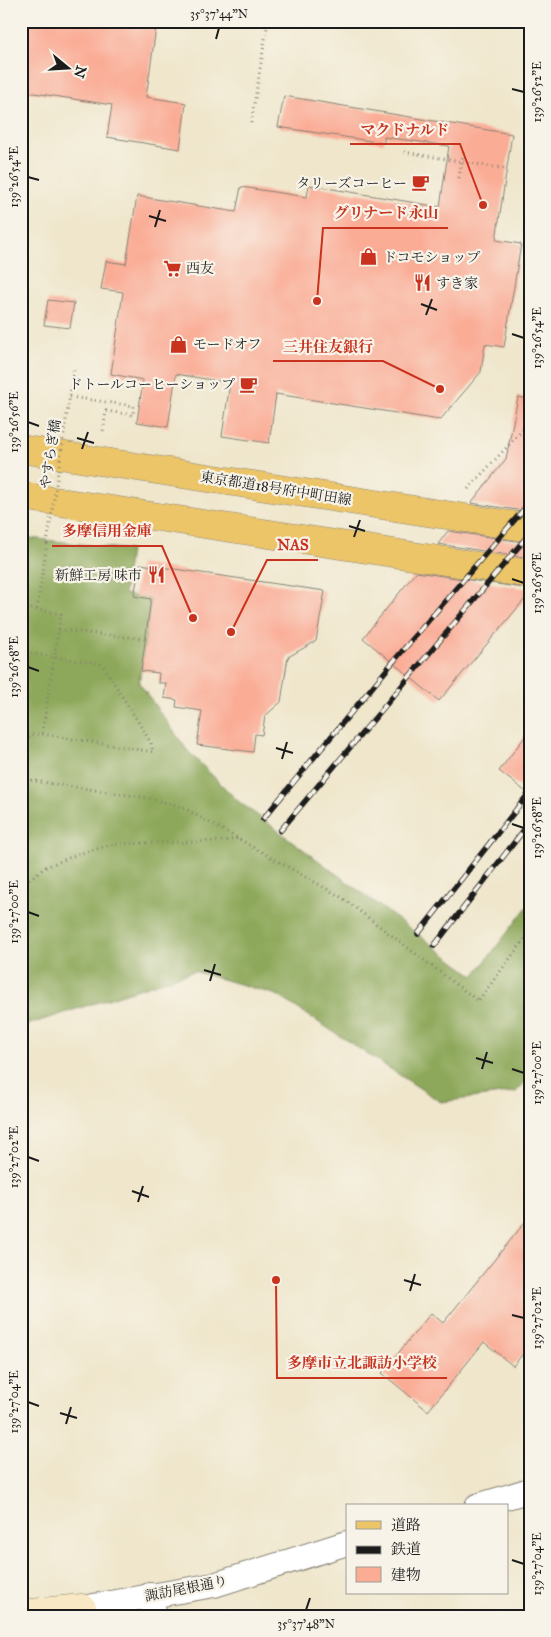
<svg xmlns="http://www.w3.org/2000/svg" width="551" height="1637" font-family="'IM FELL Great Primer','Noto Serif JP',serif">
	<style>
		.forest { fill: #8da85a; stroke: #54623b }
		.building { fill: #faac95 }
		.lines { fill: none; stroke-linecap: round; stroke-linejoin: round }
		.street-casing { stroke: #868174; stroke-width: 26 }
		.secondary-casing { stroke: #868174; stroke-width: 29 }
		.primary-casing { stroke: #868174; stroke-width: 29 }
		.path { stroke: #868174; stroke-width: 3; stroke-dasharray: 1 4; stroke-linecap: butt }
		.street { stroke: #fff; stroke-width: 24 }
		.secondary { stroke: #f8e8c3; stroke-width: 28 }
		.primary { stroke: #edc569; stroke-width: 28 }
		.rail-casing { stroke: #1c1c1c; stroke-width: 5.5 }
		.rail { stroke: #f7f3e8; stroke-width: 4; stroke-dasharray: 11; stroke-linecap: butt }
		.path-bridge { stroke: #868174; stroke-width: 3; stroke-dasharray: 1 4; stroke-linecap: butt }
		.ticks { fill: none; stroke: #1c1c1c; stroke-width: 2 }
		.labels { text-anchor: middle; stroke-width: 4.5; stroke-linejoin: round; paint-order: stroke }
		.poi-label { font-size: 14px; fill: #1c1c1c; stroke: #f7f3e8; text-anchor: start }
		.street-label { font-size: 14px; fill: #1c1c1c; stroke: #f7f3e8 }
		.leader { fill: none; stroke: #c8321e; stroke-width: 2 }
		.callout-dot { fill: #c8321e; stroke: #f7f3e8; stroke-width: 2 }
		.callout-label { font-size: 15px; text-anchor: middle; font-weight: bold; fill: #c8321e; stroke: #f7f3e8; stroke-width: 4.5; stroke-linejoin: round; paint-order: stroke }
		.neatline { fill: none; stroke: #1c1c1c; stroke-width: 2 }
		.ticks-label { font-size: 12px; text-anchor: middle; fill: #1c1c1c }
	</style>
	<rect width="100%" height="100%" fill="#f7f3e8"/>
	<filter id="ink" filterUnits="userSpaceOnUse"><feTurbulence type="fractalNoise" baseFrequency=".02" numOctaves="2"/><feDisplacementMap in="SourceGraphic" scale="10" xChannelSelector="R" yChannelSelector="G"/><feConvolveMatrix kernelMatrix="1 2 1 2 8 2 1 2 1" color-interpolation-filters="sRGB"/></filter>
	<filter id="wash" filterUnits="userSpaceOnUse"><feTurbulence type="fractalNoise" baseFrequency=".0096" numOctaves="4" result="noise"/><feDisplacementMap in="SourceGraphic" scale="20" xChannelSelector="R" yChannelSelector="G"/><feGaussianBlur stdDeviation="1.12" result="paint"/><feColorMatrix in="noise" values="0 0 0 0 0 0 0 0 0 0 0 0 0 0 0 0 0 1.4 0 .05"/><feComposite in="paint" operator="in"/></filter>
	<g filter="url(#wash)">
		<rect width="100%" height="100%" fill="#efe6cb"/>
		<path class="forest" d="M21,537l109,13 -6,44 27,5 -12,84 48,67 51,51 236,175 56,-73v174l-14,15 -75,10 -164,-107 -83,-24 -173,56z"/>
		<g id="blocks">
			<g class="building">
				<path d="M21,21h136l-11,76 40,6 -6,46 -73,-12 5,-32 -91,-14z"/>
				<path d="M284,96l228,38 -16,106 25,4 -17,103 -19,-3 -4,28 -41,48 -164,-26 -7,49 -47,-7 8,-53 -54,-9 -8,53 -31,-5 6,-42 -32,-6 12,-82 -22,-3 5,-28 20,3 11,-68 99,16 5,-25 66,10 2,-12 131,22 9,-61 -65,-9v6l-106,-16z"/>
				<path d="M48,300l26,3 -4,25 -26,-3z"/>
				<path d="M518,397l12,2v113l-59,-9 35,-44z"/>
				<path d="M448,531l82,12v15l-92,-14z"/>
				<path d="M140,564l185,27 -9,50 -28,16 -7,45 -16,14 -3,19 -7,-1 -2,18 -56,-7 5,-34 -26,-4 1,-7 -13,-2 2,-15h-8l1,-10 -18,-2 10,-72 -17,-3z"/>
				<path d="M416,572l114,17v4l-91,108 -76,-63z"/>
				<path d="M530,730v65l-31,-24z"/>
				<path d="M530,1216v129l-17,21 -29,-24 -56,69 -46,-38 49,-60 12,10z"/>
			</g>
		</g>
	</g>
	<g filter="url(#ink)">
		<use href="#blocks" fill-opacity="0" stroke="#868174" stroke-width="1"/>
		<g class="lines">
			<defs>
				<g id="street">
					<path d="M477,1506l53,-16"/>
					<path d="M150,1595l5,21"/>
					<path d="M82,1608l132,-23 133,-42"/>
				</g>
				<path id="secondary" d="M21,1614l61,-6"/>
				<g id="primary">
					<path d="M21,449l509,79"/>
					<path d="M21,496l509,78"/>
				</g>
			</defs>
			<use href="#street" class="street-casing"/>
			<use href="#secondary" class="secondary-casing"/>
			<use href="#primary" class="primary-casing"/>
			<g class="path">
				<path d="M251,123l17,-102"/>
				<path d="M404,152l102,17"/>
				<path d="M459,178l5,-29"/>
				<path d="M70,397l64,9 -1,9 -27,-4 -3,21"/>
				<path d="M468,489l62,-67"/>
				<path d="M21,607l40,7 -19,120"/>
				<path d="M37,609l10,-65"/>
				<path d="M59,630l87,9"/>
				<path d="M21,652l81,12 49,79 2,9 -111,-18 -11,1 -10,8"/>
				<path d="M21,779l127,19 34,9 159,90 137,104 52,-69"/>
				<path d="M21,885l25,-18 32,-13 36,-10 110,-3 16,-3"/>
			</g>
			<use href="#street" class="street"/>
			<use href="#secondary" class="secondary"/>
			<use href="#primary" class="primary"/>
			<defs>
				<g id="rail">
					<path d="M263,819l130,-157 137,-160"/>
					<path d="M280,831l250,-298"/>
					<path d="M418,934l112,-142"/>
					<path d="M434,946l96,-124"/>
				</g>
			</defs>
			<use href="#rail" class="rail-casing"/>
			<use href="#rail" class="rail"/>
			<path class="path-bridge" d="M47,544l27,-176"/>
		</g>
	</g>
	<path class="ticks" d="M216,39l3,-11M512,89l12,3M28,177l11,3M149,216l17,5M155,227l5,-17M421,304l16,6M426,315l6,-16M512,334l12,4M28,422l11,4M77,438l17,5M82,449l6,-17M349,526l16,5M354,537l6,-17M512,579l12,4M28,667l11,4M276,748l17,5M282,759l5,-17M512,824l12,4M28,912l11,4M204,970l17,5M210,981l5,-17M476,1058l17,5M482,1069l5,-17M512,1069l12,4M28,1157l11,4M132,1191l17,6M138,1202l5,-16M404,1280l17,5M410,1291l5,-17M512,1315l12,3M28,1402l11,4M60,1413l17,5M66,1424l5,-17M512,1560l12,4M306,1610l4,-12"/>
	<defs>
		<symbol id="cafe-bare" viewBox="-9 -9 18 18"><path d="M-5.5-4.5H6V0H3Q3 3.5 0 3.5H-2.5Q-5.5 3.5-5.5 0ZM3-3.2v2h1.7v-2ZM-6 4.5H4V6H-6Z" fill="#c8321e" stroke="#f7f3e8" stroke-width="2.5" paint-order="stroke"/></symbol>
		<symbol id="shop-bare" viewBox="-9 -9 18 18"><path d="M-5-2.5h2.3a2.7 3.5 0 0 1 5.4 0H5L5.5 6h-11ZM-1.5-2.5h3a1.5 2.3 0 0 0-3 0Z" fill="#c8321e" stroke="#f7f3e8" stroke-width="2.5" paint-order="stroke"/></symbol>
		<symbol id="supermarket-bare" viewBox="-9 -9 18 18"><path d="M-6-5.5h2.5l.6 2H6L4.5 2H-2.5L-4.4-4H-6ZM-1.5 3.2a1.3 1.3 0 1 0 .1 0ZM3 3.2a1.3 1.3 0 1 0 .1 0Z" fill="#c8321e" stroke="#f7f3e8" stroke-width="2.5" paint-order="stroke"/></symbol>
		<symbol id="restaurant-bare" viewBox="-9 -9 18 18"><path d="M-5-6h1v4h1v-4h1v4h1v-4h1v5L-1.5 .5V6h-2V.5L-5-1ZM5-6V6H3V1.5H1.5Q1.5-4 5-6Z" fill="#c8321e" stroke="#f7f3e8" stroke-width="2.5" paint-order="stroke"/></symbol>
	</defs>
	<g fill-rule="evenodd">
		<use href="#cafe-bare" x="408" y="170" width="25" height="25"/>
		<use href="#shop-bare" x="356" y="244" width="25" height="25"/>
		<use href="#supermarket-bare" x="160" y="256" width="25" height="25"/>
		<use href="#restaurant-bare" x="410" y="270" width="25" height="25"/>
		<use href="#shop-bare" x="166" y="332" width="25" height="25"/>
		<use href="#cafe-bare" x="236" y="372" width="25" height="25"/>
		<use href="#restaurant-bare" x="144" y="562" width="25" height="25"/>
	</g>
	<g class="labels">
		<g class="poi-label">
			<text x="407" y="188" text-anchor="end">タリーズコーヒー</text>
			<text x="383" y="262">ドコモショップ</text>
			<text x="186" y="273">西友</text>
			<text x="436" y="288">すき家</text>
			<text x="193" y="349">モードオフ</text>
			<text x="235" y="389" text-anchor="end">ドトールコーヒーショップ</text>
			<text x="142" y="580" text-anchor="end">新鮮工房 味市</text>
		</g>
		<g class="street-label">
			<text transform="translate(50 454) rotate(-81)" y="5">やすらぎ橋</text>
			<text transform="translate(276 488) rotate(9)" y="5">東京都道18号府中町田線</text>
			<text transform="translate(186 1588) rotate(-11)" y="5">諏訪尾根通り</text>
		</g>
	</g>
	<path class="leader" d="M483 205L460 144H350M317 301L323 228H448M440 389L383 361H273M193 618L162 546H52M231 632L267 560H318M276 1280L277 1378H447"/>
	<g class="callout-dot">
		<circle cx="483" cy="205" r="5"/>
		<circle cx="317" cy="301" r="5"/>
		<circle cx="440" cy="389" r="5"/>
		<circle cx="193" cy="618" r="5"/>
		<circle cx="231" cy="632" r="5"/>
		<circle cx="276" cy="1280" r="5"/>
	</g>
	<g class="callout-label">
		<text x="405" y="135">マクドナルド</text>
		<text x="386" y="218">グリナード永山</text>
		<text x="328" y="352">三井住友銀行</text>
		<text x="107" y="536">多摩信用金庫</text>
		<text x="293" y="550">NAS</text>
		<text x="362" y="1368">多摩市立北諏訪小学校</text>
	</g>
	<rect width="551" height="1637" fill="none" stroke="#f7f3e8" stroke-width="55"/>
	<rect x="346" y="1504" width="162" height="90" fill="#f7f3e8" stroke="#9f9d96"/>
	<rect x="356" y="1521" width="25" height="8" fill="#edc569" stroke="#9f9d96"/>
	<text x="391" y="1530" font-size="15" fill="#1c1c1c">道路</text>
	<rect x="356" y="1546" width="25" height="8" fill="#1c1c1c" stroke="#9f9d96"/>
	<text x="391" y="1554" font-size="15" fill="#1c1c1c">鉄道</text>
	<rect x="356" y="1567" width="25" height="15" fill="#faac95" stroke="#9f9d96"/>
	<text x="391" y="1580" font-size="15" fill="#1c1c1c">建物</text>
	<g transform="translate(68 68) rotate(108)" stroke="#f7f3e8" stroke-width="4" paint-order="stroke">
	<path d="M0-4L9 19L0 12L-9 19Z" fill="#1c1c1c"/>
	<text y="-8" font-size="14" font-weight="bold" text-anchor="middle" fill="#1c1c1c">N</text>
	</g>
	<rect x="28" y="28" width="496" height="1582" class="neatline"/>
	<g class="ticks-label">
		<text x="219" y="18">35°37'44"N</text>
		<text transform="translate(537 92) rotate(-90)" y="4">139°26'52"E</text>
		<text transform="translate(14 177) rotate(-90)" y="4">139°26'54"E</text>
		<text transform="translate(537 338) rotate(-90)" y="4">139°26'54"E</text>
		<text transform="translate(14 422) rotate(-90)" y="4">139°26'56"E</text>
		<text transform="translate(537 583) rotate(-90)" y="4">139°26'56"E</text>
		<text transform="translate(14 667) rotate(-90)" y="4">139°26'58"E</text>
		<text transform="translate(537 828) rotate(-90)" y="4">139°26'58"E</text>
		<text transform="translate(14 912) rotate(-90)" y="4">139°27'00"E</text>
		<text transform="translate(537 1073) rotate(-90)" y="4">139°27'00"E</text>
		<text transform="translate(14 1157) rotate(-90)" y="4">139°27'02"E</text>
		<text transform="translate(537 1318) rotate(-90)" y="4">139°27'02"E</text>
		<text transform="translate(14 1402) rotate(-90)" y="4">139°27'04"E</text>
		<text transform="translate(537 1564) rotate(-90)" y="4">139°27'04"E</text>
		<text x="306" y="1628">35°37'48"N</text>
	</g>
</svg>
